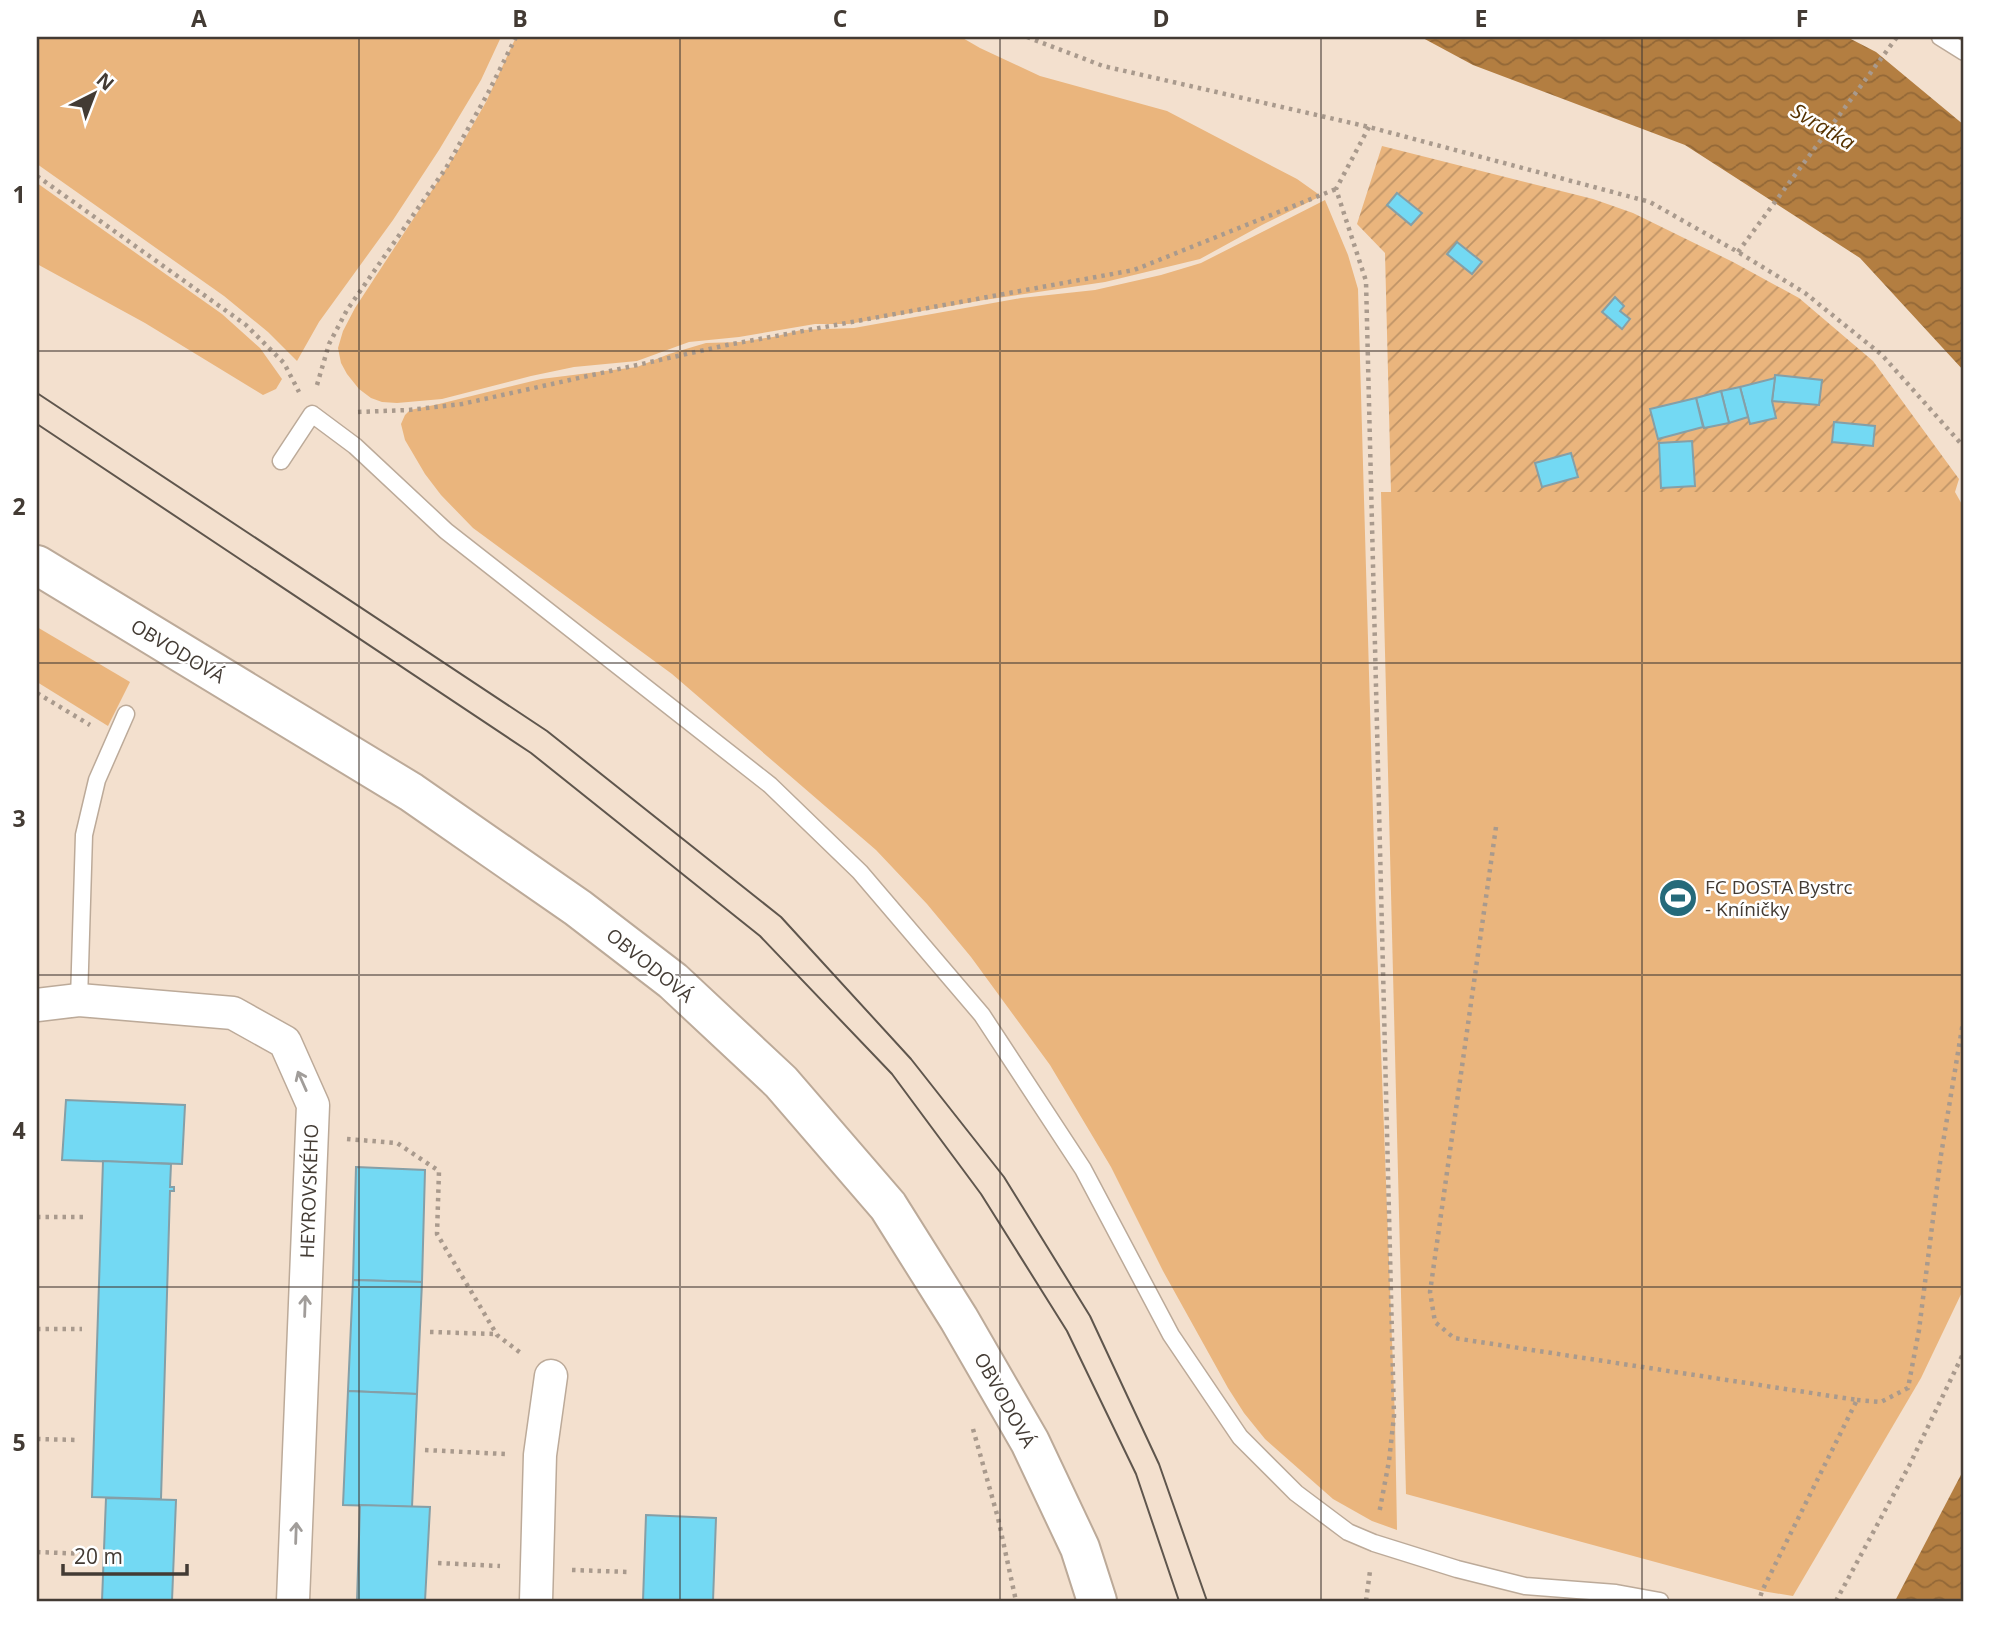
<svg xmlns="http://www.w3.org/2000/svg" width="2001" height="1638" font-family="'Open Sans',sans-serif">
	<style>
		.grass { fill: #eab57d }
		.garden { fill: url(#garden-furrows) }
		.water { fill: url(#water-waves) }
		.building { fill: #73d9f3; stroke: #859fa7; stroke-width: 2 }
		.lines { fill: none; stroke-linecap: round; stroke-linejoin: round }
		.lane-casing { stroke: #bcaa99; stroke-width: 19 }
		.street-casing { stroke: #bcaa99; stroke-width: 35 }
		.secondary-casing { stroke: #bcaa99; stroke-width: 42 }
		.path { stroke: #a99a8d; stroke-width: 4.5; stroke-dasharray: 3.5 5; stroke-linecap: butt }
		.lane { stroke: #fff; stroke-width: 16 }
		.street { stroke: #fff; stroke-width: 32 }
		.secondary { stroke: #fff; stroke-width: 38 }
		.tram { stroke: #5f564d; stroke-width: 2 }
		.oneway { stroke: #a19d9a }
		.grid { fill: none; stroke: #433b34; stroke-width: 2; stroke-opacity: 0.55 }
		.labels { text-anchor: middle; stroke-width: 5; stroke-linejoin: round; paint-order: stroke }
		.street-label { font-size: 19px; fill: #433b34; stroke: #fff }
		.poi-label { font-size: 19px; fill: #433b34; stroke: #fff; text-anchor: start }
		.water-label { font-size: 21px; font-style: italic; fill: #563200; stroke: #fff }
		.neatline { fill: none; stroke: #433b34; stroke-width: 2.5 }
		.grid-label { font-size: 23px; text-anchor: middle; font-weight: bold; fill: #433b34 }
	</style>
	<defs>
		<pattern id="garden-furrows" width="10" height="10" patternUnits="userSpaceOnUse" patternTransform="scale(1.75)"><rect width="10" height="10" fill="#eab57d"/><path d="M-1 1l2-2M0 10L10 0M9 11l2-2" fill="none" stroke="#bf9467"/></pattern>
		<pattern id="water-waves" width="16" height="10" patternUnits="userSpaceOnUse" patternTransform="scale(1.75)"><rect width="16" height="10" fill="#b37e41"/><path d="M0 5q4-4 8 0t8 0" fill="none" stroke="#936837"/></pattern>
	</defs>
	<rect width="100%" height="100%" fill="#f3e0ce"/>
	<g class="grass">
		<path d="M37,37h464l-20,43 -42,70 -46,70 -74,102 -22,39 -29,-29 -44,-36 -187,-132z"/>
		<path d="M516,37h445l19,11 60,28 127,35 130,68 24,17 -59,29 -62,34 -95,23 -121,18 -135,24h-34l-76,13 -50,5 -52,19 -63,6 -43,9 -89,23 -45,4 -15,-1 -11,-4 -12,-9 -12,-15 -6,-11 -3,-15 5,-17 12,-23 104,-159 27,-47z"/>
		<path d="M37,183l185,131 38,34 22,31 -6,10 -13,6 -118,-72 -108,-59z"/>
		<path d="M1325,200l23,55 10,34 18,629 19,502 2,110 -25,-9 -39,-22 -68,-60 -21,-26 -16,-25 -65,-117 -52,-104 -61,-102 -79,-108 -44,-53 -51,-54 -204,-176 -199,-146 -32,-33 -16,-21 -20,-34 -4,-16 4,-9 5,-5 29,-6 102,-25 96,-12 32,-13 37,-11 33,-1 34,-5 28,-7 53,-2 167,-30 74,-8 66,-15 40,-12z"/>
		<path d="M1381,492h574l9,16v780l-43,90 -128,218 -31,-5 -356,-97z"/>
		<path d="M37,627l93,55 -22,44 -71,-44z"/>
	</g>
	<path class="garden" d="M1382,146l211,53 40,14 100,49 66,36 74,63 86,118 -4,13h-564l-6,-239 -28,-29z"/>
	<g class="water">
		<path d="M1421,37h426l29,15 88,73v246l-104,-113 -175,-113 -212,-80z"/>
		<path d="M1964,1469v132h-69z"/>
	</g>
	<g class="building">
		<path d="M1397,193l25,20 -11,12 -24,-20z"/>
		<path d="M1457,242l25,20 -10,12 -25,-20z"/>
		<path d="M1615,297l9,9 -4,5 10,8 -8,10 -20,-17z"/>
		<path d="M1775,375l47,5 -3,25 -47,-4z"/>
		<path d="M1775,378l-3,23 4,17 -26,6 -10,-37z"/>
		<path d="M1740,387l8,30 -19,6 -8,-32z"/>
		<path d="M1721,391l8,32 -25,5 -8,-30z"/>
		<path d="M1696,398l7,29 -45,12 -8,-30z"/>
		<path d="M1834,422l41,4 -2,20 -41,-4z"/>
		<path d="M1692,441l3,45 -34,2 -2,-45z"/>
		<path d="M1571,453l7,24 -36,10 -7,-24z"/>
		<path d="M66,1100l119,5 -3,59 -120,-4z"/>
		<path d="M103,1161l68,3 -1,23h4v4h-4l-9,308 -69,-2z"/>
		<path d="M356,1167l69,3 -3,112 -69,-2z"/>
		<path d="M353,1280l69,2 -5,112 -69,-3z"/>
		<path d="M348,1391l69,3 -5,113 -69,-2z"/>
		<path d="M106,1498l70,2 -4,101h-70z"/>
		<path d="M360,1505l70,2 -5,94h-68z"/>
		<path d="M646,1515l70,3 -3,83h-70z"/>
	</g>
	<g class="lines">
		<defs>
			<g id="lane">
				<path d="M1940,37l24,15"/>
				<path d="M281,461l31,-47 43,32 91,85 324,254 90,87 122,143 101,154 88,166 69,102 56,56 52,39 26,11 83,26 68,17 91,7 44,8"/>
				<path d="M79,1000l5,-165 13,-55 29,-66"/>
			</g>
			<g id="street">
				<path d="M37,1005l42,-5 154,13 52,29 28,63 -20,496"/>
				<path d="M536,1601l4,-146 11,-79"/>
			</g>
			<path id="secondary" d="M37,565l374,227 167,116 95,73 108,101 107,124 71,113 71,123 50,106 17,53"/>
		</defs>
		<use href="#lane" class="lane-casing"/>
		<use href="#street" class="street-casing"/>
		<use href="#secondary" class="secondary-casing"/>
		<g class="path">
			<path d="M1027,37l76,29 266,61 281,75 88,50 67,41 77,62 82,92"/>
			<path d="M1369,127l-33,62 30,92 28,1135 -5,45 -10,53"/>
			<path d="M37,176l209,149 38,38 15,29"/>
			<path d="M1738,252l159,-215"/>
			<path d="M317,385l12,-41 18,-34 99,-142 42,-75 28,-56"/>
			<path d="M358,412l51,-2 53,-6 265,-59 407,-75 202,-81"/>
			<path d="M37,693l53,32"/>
			<path d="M1496,827l-66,465 5,30 19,16 403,62 -95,191 -3,10"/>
			<path d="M347,1139l50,4 42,28 -2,63 60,101 25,19"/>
			<path d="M37,1217h49"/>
			<path d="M37,1329h45"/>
			<path d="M430,1332l66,2"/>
			<path d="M1857,1400l24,2 27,-14 11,-58 22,-175 23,-139"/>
			<path d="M973,1429l25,89 18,83"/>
			<path d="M37,1439l42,1"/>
			<path d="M425,1450l80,4"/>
			<path d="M37,1552l51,2"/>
			<path d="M438,1563l62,3"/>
			<path d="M572,1570l58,2"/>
			<path d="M1366,1601l4,-30"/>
			<path d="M1836,1601l73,-135 55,-114"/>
		</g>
		<use href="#lane" class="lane"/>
		<use href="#street" class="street"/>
		<use href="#secondary" class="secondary"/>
		<g class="tram">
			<path d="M37,393l510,338 234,186 130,142 93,118 86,139 69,148 48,137"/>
			<path d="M37,424l494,329 229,183 132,138 89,120 86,137 69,143 43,127"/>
		</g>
	</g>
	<defs><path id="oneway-shaft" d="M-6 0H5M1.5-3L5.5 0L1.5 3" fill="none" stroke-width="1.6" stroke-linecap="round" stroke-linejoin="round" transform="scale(1.75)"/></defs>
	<g class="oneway">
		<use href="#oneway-shaft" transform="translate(302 1081) rotate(-114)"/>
		<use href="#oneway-shaft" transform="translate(305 1306) rotate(-88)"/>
		<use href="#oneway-shaft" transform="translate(296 1533) rotate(-88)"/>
	</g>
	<path class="grid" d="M359,37v1564M680,37v1564M1000,37v1564M1321,37v1564M1642,37v1564M37,351h1927M37,663h1927M37,975h1927M37,1287h1927"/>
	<defs>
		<symbol id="stadium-disc" viewBox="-11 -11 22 22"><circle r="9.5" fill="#256a7a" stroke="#fff"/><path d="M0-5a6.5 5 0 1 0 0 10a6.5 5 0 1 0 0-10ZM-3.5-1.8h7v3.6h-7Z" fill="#fff"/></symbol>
	</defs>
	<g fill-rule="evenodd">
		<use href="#stadium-disc" x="1656" y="876" width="44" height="44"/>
	</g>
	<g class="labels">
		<g class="street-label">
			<text transform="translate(178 651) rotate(31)" y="7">OBVODOVÁ</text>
			<text transform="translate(650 965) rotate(39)" y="7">OBVODOVÁ</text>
			<text transform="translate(309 1191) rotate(-88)" y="7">HEYROVSKÉHO</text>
			<text transform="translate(1005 1400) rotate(61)" y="7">OBVODOVÁ</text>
		</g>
		<g class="poi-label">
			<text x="1705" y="894">FC DOSTA Bystrc<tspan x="1705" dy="22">- Kníničky</tspan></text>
		</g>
		<g class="water-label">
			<text transform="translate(1823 127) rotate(31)" y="7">Svratka</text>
		</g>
	</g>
	<rect width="2001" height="1638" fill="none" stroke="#ffffff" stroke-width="77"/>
	<g transform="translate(94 94) rotate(42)" stroke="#ffffff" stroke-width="5" paint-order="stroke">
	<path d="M0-5L12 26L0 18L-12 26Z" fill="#433b34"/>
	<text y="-10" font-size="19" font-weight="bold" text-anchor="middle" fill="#433b34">N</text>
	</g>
	<path d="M63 1564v10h124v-10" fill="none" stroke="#433b34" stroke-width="3.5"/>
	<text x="74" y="1564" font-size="21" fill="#433b34" stroke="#ffffff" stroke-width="5" paint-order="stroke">20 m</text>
	<rect x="38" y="38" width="1924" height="1562" class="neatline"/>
	<g class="grid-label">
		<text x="199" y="27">A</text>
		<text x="520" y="27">B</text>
		<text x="840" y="27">C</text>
		<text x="1161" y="27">D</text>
		<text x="1481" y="27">E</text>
		<text x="1802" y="27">F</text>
		<text x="19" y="203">1</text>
		<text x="19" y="515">2</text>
		<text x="19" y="827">3</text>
		<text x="19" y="1139">4</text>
		<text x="19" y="1451">5</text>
	</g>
</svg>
